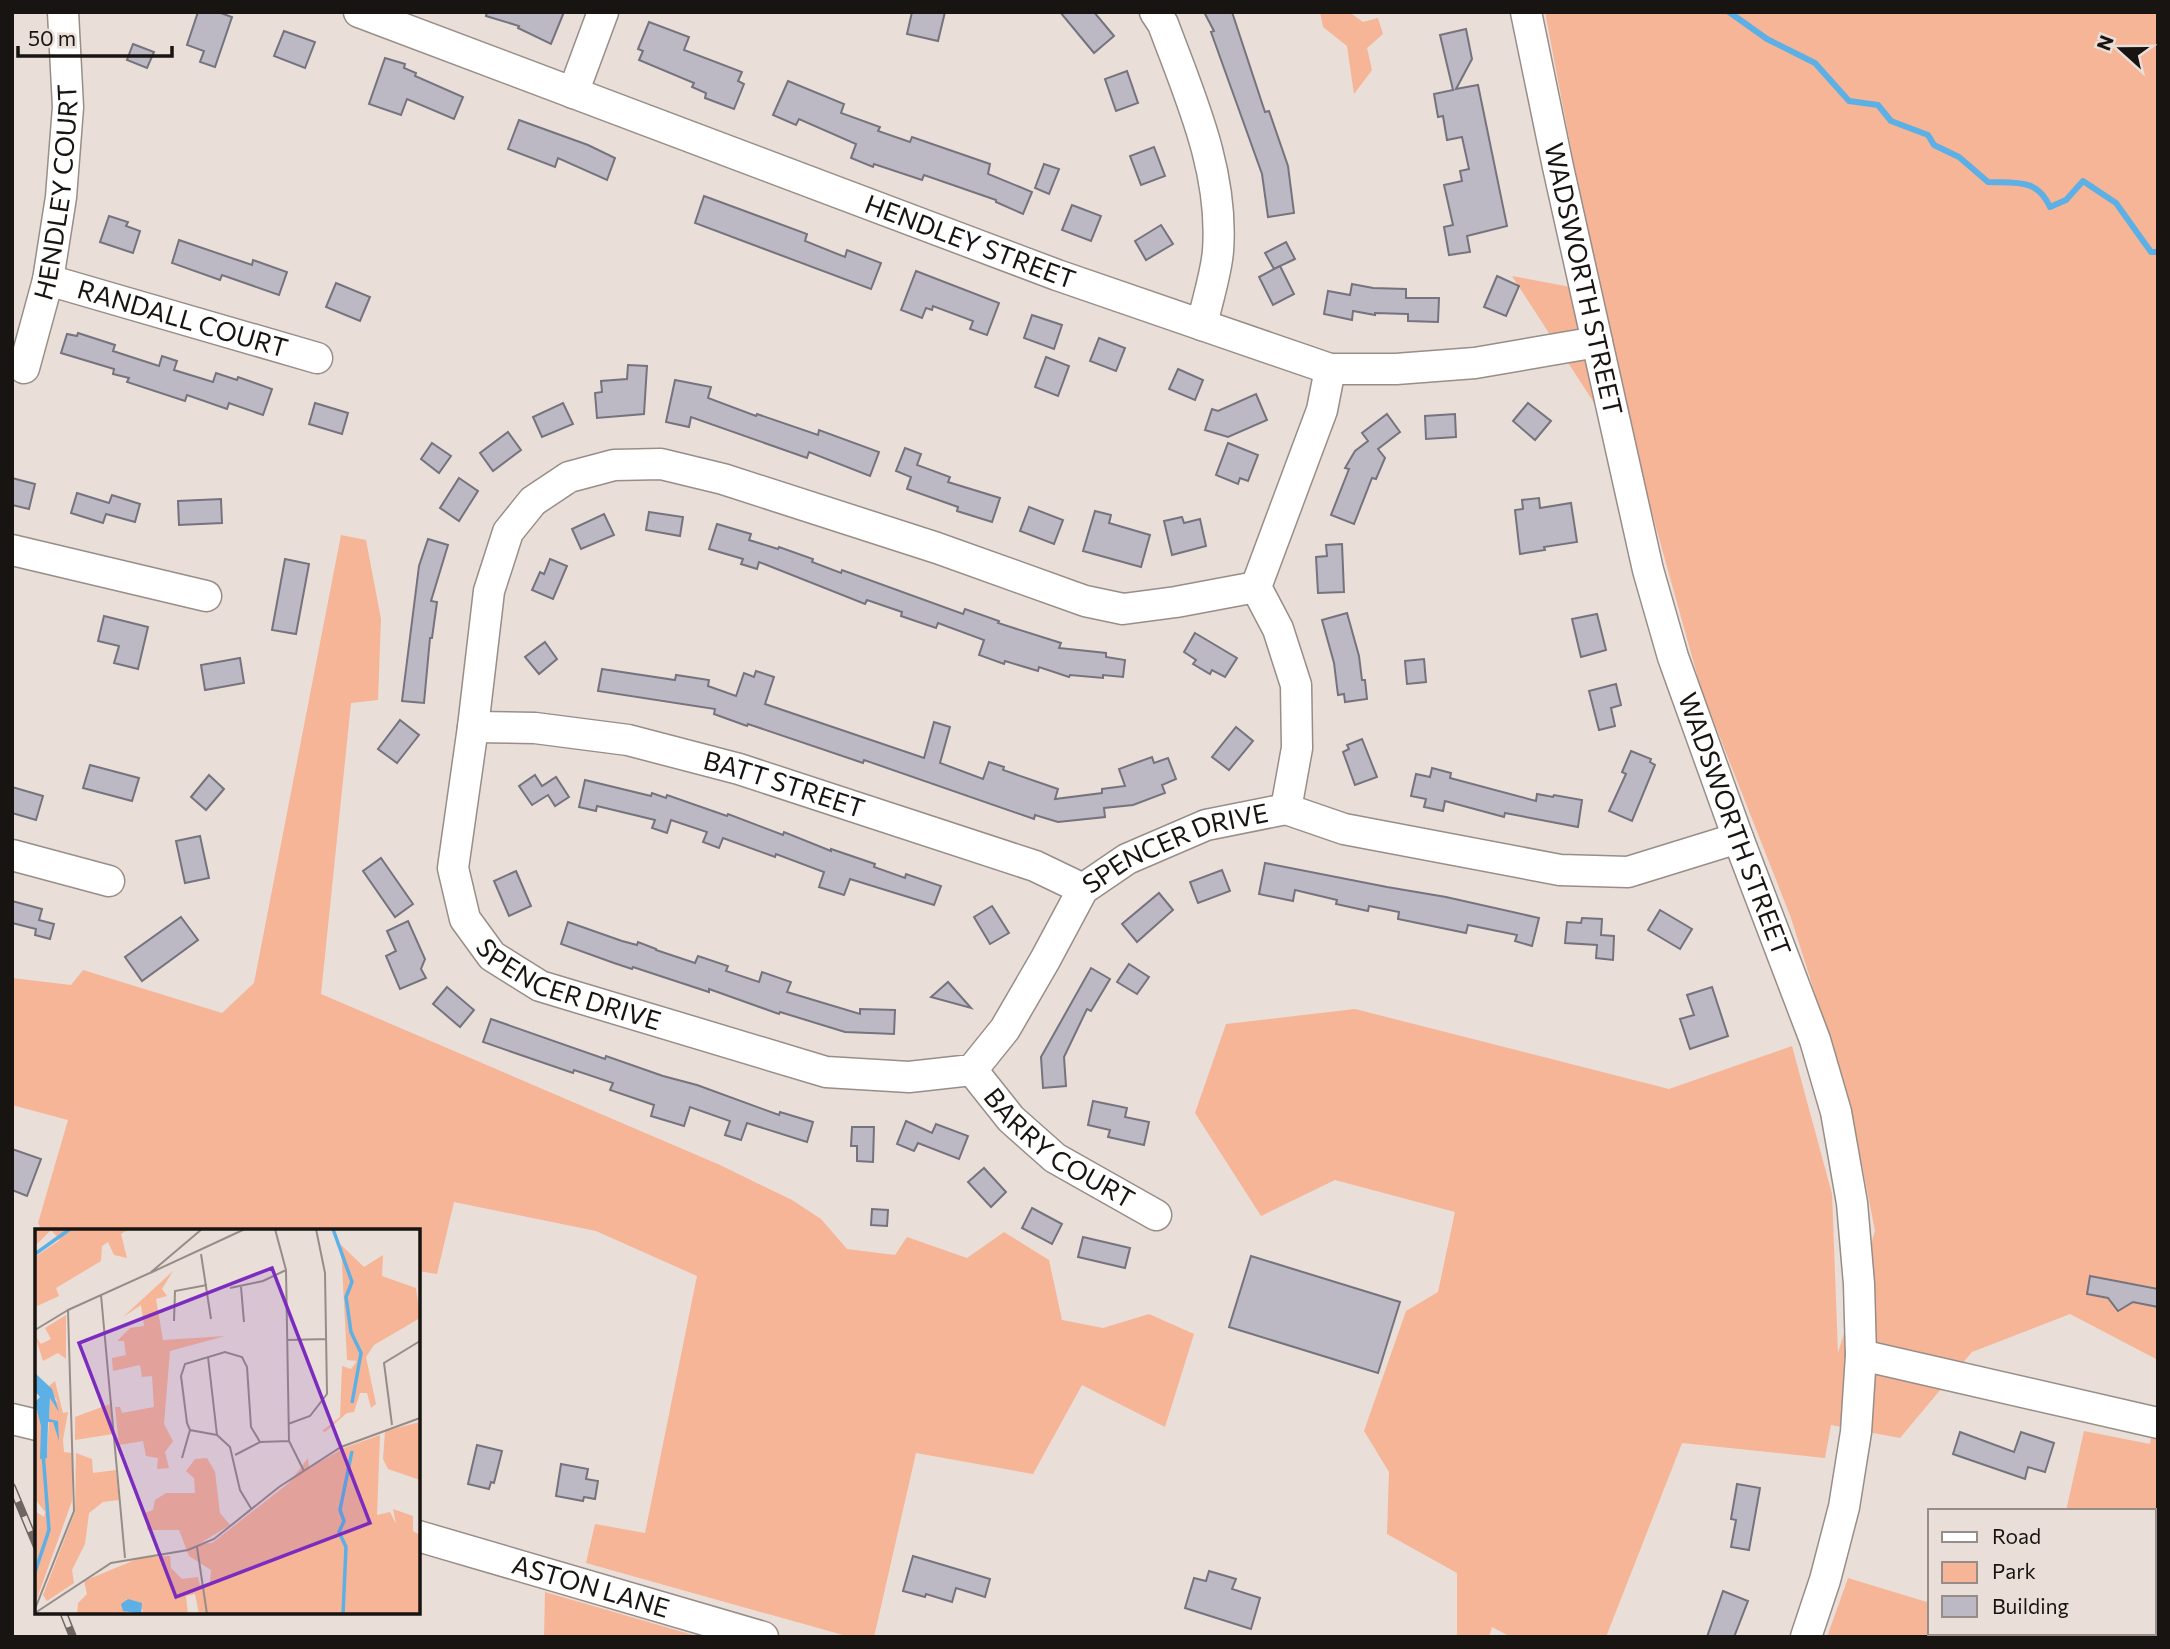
<svg xmlns="http://www.w3.org/2000/svg" width="2170" height="1649" font-family="Commissioner,sans-serif">
	<style>
		.green { fill: #f5b596 }
		.lines { fill: none; stroke-linecap: round; stroke-linejoin: round }
		.stream { stroke: #5db0e5; stroke-width: 6 }
		.building { fill: #bcb9c4; stroke: #75737d; stroke-width: 2 }
		.minor-casing { stroke: #988d87; stroke-width: 33 }
		.minor { stroke: #fff; stroke-width: 30 }
		.rail-casing { stroke: #6d6663; stroke-width: 8 }
		.rail { stroke: #eaded8; stroke-width: 5; stroke-dasharray: 16; stroke-linecap: butt }
		.labels { text-anchor: middle; stroke-width: 5; stroke-linejoin: round; paint-order: stroke }
		.street-label { font-size: 26px; fill: #181412; stroke: #eaded8 }
		.inset-river { fill: none; stroke: #5db0e5; stroke-width: 3.5 }
		.inset-road { fill: none; stroke: #968d89; stroke-width: 2 }
		.view { fill: #7b2cbf; fill-opacity: 0.15; stroke: #7b2cbf; stroke-width: 3.5 }
		.inset-edge { fill: none; stroke: #181412; stroke-width: 3.5 }
	</style>
	<rect width="100%" height="100%" fill="#eaded8"/>
	<g class="green">
		<path d="M1320,12h29l14,10 15,-4 5,16 -16,14 5,22 -18,24 -7,-48 -24,-19z"/>
		<path d="M1545,12h613v1348l-88,-46 -98,38 -72,86 -69,-13 -6,33 -143,-15 -76,194h-95l-19,-10 -3,10h-32v-64l-70,-39 2,-62 -25,-41 42,-120 32,-19 17,-80 -120,-32 -74,36 -66,-103 31,-89 129,-15 314,80 123,-43 40,148 6,159 37,-122 -25,-127 -59,-186 -90,-229 -59,-212 -130,-201 75,14 8,4 -14,-93z"/>
		<path d="M341,535l25,5 15,79 -3,81 -27,3 -30,291 399,171 72,35 29,19 26,30 48,6 12,-18 60,21 37,-26 45,28 13,60 41,8 46,-14 45,20 -29,93 -83,-42 -49,89 -117,-21 -42,184h-24l-264,-74 9,-39 50,9 52,-257 -101,-45 -142,-29 -17,72 -19,-3v-40h-376l-4,-8 30,-103 -56,-15v-127l59,7 12,-15 139,43 32,-30z"/>
		<path d="M2158,1397v240h-331l21,-59 82,25v30h224v-122h-88l18,-80 66,13z"/>
		<path d="M545,1592l155,45h-156z"/>
	</g>
	<g class="lines">
		<path class="stream" d="M1729,12l38,27 48,24 34,38 29,4 13,16 37,14 6,10 25,12 29,25c28,1 49,-4 62,25l16,-7 17,-19 33,22 35,49h7"/>
	</g>
	<g class="building">
		<path d="M198,12h20l14,5 -17,50 -15,-5 4,-11 -17,-6z"/>
		<path d="M487,12h77l-13,32 -33,-16 1,-2 -33,-10z"/>
		<path d="M912,12h33l-7,29 -31,-7z"/>
		<path d="M1060,12h34l20,24 -20,17z"/>
		<path d="M1204,12h28l33,100 4,-1 19,55 6,47 -26,4 -6,-43 -51,-142 3,-1z"/>
		<path d="M649,22l40,15 -5,13 58,22 -4,9 6,3 -10,25 -29,-11 1,-5 -14,-6 2,-4 -55,-23 4,-9 -5,-2z"/>
		<path d="M1466,29l6,30 -16,30 22,-4 29,141 -40,10 3,16 -21,3 -5,-28 9,-2 -9,-40 18,-4 -2,-10 9,-2 -7,-32 -15,3 -4,-24 -5,1 -4,-23 19,-4 -13,-55z"/>
		<path d="M284,31l31,11 -10,26 -31,-12z"/>
		<path d="M133,44l21,8 -7,16 -20,-8z"/>
		<path d="M385,58l20,6 -1,4 12,5 -1,3 48,21 -9,22 -47,-20 -6,16 -32,-11z"/>
		<path d="M1127,71l11,32 -22,8 -11,-32z"/>
		<path d="M788,81l56,23 -3,9 39,14 -2,4 32,11 2,-5 78,27 -2,10 44,18 -9,22 -27,-12v-2l-72,-25 -2,5 -48,-16 -1,3 -22,-9 5,-14 -57,-25 -3,6 -23,-10z"/>
		<path d="M519,120l69,25 27,13 -8,22 -49,-22 -3,9 -47,-18z"/>
		<path d="M1154,147l11,29 -24,9 -11,-29z"/>
		<path d="M1044,164l15,5 -10,25 -14,-6z"/>
		<path d="M704,196l103,38 -2,7 40,16 2,-7 34,13 -10,26 -176,-66z"/>
		<path d="M1072,205l29,11 -10,25 -29,-11z"/>
		<path d="M109,216l19,6 -2,4 14,5 -7,22 -33,-11z"/>
		<path d="M1161,225l12,19 -27,16 -11,-19z"/>
		<path d="M179,240l73,25 1,-5 34,12 -8,23 -57,-20 -2,5 -48,-17z"/>
		<path d="M1286,242l9,17 -21,10 -9,-16z"/>
		<path d="M1280,266l14,28 -21,11 -14,-28z"/>
		<path d="M916,271l83,32 -12,32 -17,-6 3,-8 -40,-15 -1,4 -6,-2 -4,10 -21,-8z"/>
		<path d="M1497,276l22,10 -13,30 -22,-9z"/>
		<path d="M336,283l34,14 -10,24 -34,-14z"/>
		<path d="M1352,284l21,4 33,1v9h33l-1,24 -30,-1v-7l-33,-1v2l-22,-4 -1,9 -28,-6 4,-23 22,4z"/>
		<path d="M1032,315l30,10 -8,24 -30,-11z"/>
		<path d="M78,333l37,12 -2,6 46,15 3,-10 15,5 -3,9 39,12 3,-9 21,7 1,-3 34,12 -9,26 -34,-12 -2,6 -40,-14 -2,6 -58,-19 2,-4 -16,-4 1,-5 -53,-16 6,-19 10,2z"/>
		<path d="M1099,338l26,10 -9,23 -26,-10z"/>
		<path d="M1046,357l23,9 -11,30 -23,-9z"/>
		<path d="M628,365l19,1 -3,48 -47,4 -2,-25 7,-1 -1,-11 26,-2z"/>
		<path d="M1178,369l25,11 -8,20 -26,-11z"/>
		<path d="M675,380l36,7 -3,11 48,18 1,-2 61,21 1,-5 60,22 -9,24 -61,-24 -2,6 -116,-41 -2,10 -23,-5z"/>
		<path d="M1256,394l11,26 -39,17 -23,-7 7,-21 6,2z"/>
		<path d="M315,403l33,10 -6,21 -33,-10z"/>
		<path d="M563,403l10,21 -31,13 -9,-20z"/>
		<path d="M1528,403l23,18 -16,19 -22,-19z"/>
		<path d="M1387,414l13,18 -22,17 7,9 -9,21 -4,-1 -18,46 -23,-9 18,-46 -4,-1 10,-17 13,-10 -6,-8z"/>
		<path d="M1455,414l1,23 -30,2 -1,-23z"/>
		<path d="M508,432l13,18 -28,21 -13,-18z"/>
		<path d="M432,443l19,13 -12,17 -18,-14z"/>
		<path d="M1228,443l30,12 -10,26 -8,-3 -2,6 -22,-9z"/>
		<path d="M905,448l16,6 -4,11 33,12 -2,5 52,16 -8,24 -35,-11 1,-4 -51,-18 4,-12 -15,-6z"/>
		<path d="M12,478l23,6 -6,25 -17,-4z"/>
		<path d="M459,478l19,13 -19,30 -19,-13z"/>
		<path d="M77,493l32,10 3,-8 28,9 -5,18 -29,-8 -3,9 -32,-10z"/>
		<path d="M1539,498l1,10 31,-5 6,39 -33,5 1,3 -25,4 -5,-44 8,-1 -1,-9z"/>
		<path d="M221,499l1,24 -43,2 -1,-24z"/>
		<path d="M1029,507l34,13 -9,24 -34,-13z"/>
		<path d="M1095,511l16,4 -2,8 41,12 -9,32 -58,-16z"/>
		<path d="M649,512l34,5 -3,19 -34,-6z"/>
		<path d="M604,514l10,21 -33,14 -9,-20z"/>
		<path d="M1182,517l2,6 16,-4 6,27 -34,9 -8,-34z"/>
		<path d="M717,524l34,10 -2,6 29,9 1,-2 34,12 -1,3 29,11 1,-3 121,44 2,-5 34,12 -1,2 63,20 -2,5 47,5v4l19,3 -2,17 -20,-2v3l-33,-3 -1,2 -30,-10 -1,4 -33,-10 -1,3 -25,-9 5,-15 -46,-17 -2,5 -35,-12 1,-4 -35,-12 -2,4 -106,-42 -2,7 -16,-5 2,-5 -34,-10z"/>
		<path d="M428,539l20,6 -17,56 6,1 -5,36h-2l-6,65 -22,-2 17,-135z"/>
		<path d="M1342,544l2,48 -26,1 -2,-36 11,-1 -1,-11z"/>
		<path d="M285,559l24,5 -13,70 -24,-4z"/>
		<path d="M550,559l17,7 -14,33 -21,-9 8,-18 4,2z"/>
		<path d="M1347,613l12,43 3,24h3l2,19 -22,3 -1,-8 -6,1 -4,-32 -12,-43z"/>
		<path d="M1597,614l9,36 -25,7 -9,-38z"/>
		<path d="M104,616l44,11 -10,42 -24,-6 5,-17 -21,-5z"/>
		<path d="M1195,633l42,25 -12,19 -13,-7 -2,4 -17,-10 3,-4 -12,-8z"/>
		<path d="M545,642l12,17 -18,15 -14,-17z"/>
		<path d="M240,658l4,25 -39,7 -4,-25z"/>
		<path d="M1424,659l2,23 -19,2 -2,-23z"/>
		<path d="M602,669l73,11 1,-5 33,5 -1,6 28,10 8,-23 10,4 2,-6 18,6 -9,27 159,54 10,-36 16,5 -10,36 43,16 6,-17 15,5 -1,3 55,19 -3,10 47,-6v-4l23,-3 -6,-17 33,-12 2,6 14,-5 8,21 -14,6 3,8 -32,12 -29,3 1,9 -47,5 -23,-7 -1,4 -170,-59 -1,3 -115,-39 -1,2 -33,-12 1,-5 -117,-18z"/>
		<path d="M1616,684l5,21 -10,3 4,18 -16,4 -10,-39z"/>
		<path d="M400,720l19,15 -22,28 -19,-14z"/>
		<path d="M1236,727l17,14 -24,29 -17,-13z"/>
		<path d="M1362,739l15,38 -22,8 -12,-33 6,-3 -2,-4z"/>
		<path d="M1631,751l20,8 -1,3 5,3 -23,56 -23,-10 17,-37 -4,-2z"/>
		<path d="M90,765l49,13 -7,23 -49,-13z"/>
		<path d="M1432,768l19,5 -1,5 86,23 1,-7 16,3 1,-2 28,5 -4,27 -73,-14 -1,4 -59,-16 -2,10 -19,-4 2,-8 -15,-3 5,-22 14,3z"/>
		<path d="M209,775l15,14 -18,21 -15,-13z"/>
		<path d="M535,775l7,11 14,-9 13,20 -14,9 -7,-11 -16,10 -13,-19z"/>
		<path d="M585,780l66,16 1,-3 14,5 1,-3 60,21 1,-2 55,21 1,-3 47,19v-2l44,15 -1,3 31,11 1,-4 35,12 -7,19 -84,-26 -6,16 -25,-8 5,-15 -48,-18 -1,3 -52,-19 -4,10 -16,-6 4,-10 -36,-12 -4,13 -15,-5 3,-8 -58,-14 -1,5 -17,-4z"/>
		<path d="M12,787l31,9 -7,24 -24,-7z"/>
		<path d="M200,836l9,42 -24,5 -9,-42z"/>
		<path d="M381,858l32,46 -18,13 -32,-46z"/>
		<path d="M1265,863l122,24 59,10 93,21 -7,28 -17,-5 2,-6 -49,-10 -2,8 -68,-14 1,-7 -30,-6 -1,5 -32,-7 1,-4 -42,-10 -2,11 -34,-7z"/>
		<path d="M1222,870l8,21 -32,12 -8,-21z"/>
		<path d="M516,871l15,35 -22,10 -15,-35z"/>
		<path d="M1159,893l14,17 -36,32 -15,-18z"/>
		<path d="M12,901l30,8 -3,11 15,4 -4,15 -15,-4 1,-6 -24,-6z"/>
		<path d="M992,906l17,27 -19,11 -16,-27z"/>
		<path d="M1660,910l32,19 -12,20 -32,-19z"/>
		<path d="M181,917l17,23 -56,41 -17,-24z"/>
		<path d="M1582,918l20,1 -1,16 13,1 -1,24 -17,-2 1,-13 -32,-2 2,-21 14,1z"/>
		<path d="M408,921l17,38 -4,10 5,9 -26,11 -14,-33 10,-5 -9,-20z"/>
		<path d="M568,922l54,19 15,4 1,-3 18,7v1l39,13 3,-7 30,10 -2,5 33,11 3,-10 29,10 -4,10 73,22v-5l35,1 -1,24 -49,-2 -65,-20 -1,2 -70,-25v3l-61,-20 -15,-5 -1,2 -18,-6 -53,-19z"/>
		<path d="M1129,964l20,13 -12,17 -20,-12z"/>
		<path d="M1091,968l19,11 -19,32 -4,-2 -23,48 2,29 -23,2 -2,-31z"/>
		<path d="M948,982l23,26 -40,-11z"/>
		<path d="M447,987l27,23 -14,17 -27,-23z"/>
		<path d="M1712,987l16,49 -38,13 -10,-30 14,-4 -7,-20z"/>
		<path d="M491,1019l114,40 1,-3 57,20 34,9 82,30 1,-3 33,10 -6,20 -60,-19 -6,17 -16,-5 5,-14 -40,-14 -6,19 -33,-10 3,-11 -44,-15 3,-7 -39,-13 -1,3 -90,-31z"/>
		<path d="M1093,1101l34,7 -2,9 24,5 -5,23 -36,-8 2,-7 -22,-5z"/>
		<path d="M906,1121l26,12 4,-9 32,12 -9,23 -41,-16 -4,8 -17,-7z"/>
		<path d="M852,1127h22l-1,35 -16,-1v-15h-6z"/>
		<path d="M12,1149l29,10 -14,37 -15,-6z"/>
		<path d="M984,1168l22,24 -15,15 -23,-25z"/>
		<path d="M1032,1208l30,16 -10,20 -30,-16z"/>
		<path d="M872,1209l16,1 -1,16 -16,-1z"/>
		<path d="M1083,1237l47,11 -5,20 -47,-11z"/>
		<path d="M1251,1256l149,46 -22,71 -149,-46z"/>
		<path d="M2090,1276l68,13v18l-25,-5 -15,9 -10,-13 -21,-4z"/>
		<path d="M1960,1432l54,20 7,-20 33,11 -9,29 -17,-5 -3,12 -72,-25z"/>
		<path d="M477,1445l25,6 -8,32 -3,-1 -2,7 -21,-5z"/>
		<path d="M561,1464l27,5 -2,10 12,2 -3,18 -11,-2 -1,4 -27,-5z"/>
		<path d="M1737,1484l23,4 -11,62 -18,-3 5,-27 -5,-1z"/>
		<path d="M913,1556l77,23 -5,18 -29,-9 -4,14 -26,-8 -1,3 -22,-6z"/>
		<path d="M1209,1571l27,8 -4,10 28,9 -9,31 -66,-21 9,-30 12,3z"/>
		<path d="M1723,1591l25,10 -14,36h-27z"/>
	</g>
	<g class="lines">
		<defs>
			<g id="minor">
				<path id="s1" d="M359,12l698,263 273,94h66l79,-6 122,-21"/>
				<path d="M1155,12l8,12c27,73 61,147 55,227 -2,24 -11,50 -16,74"/>
				<path id="s2" d="M1526,12l32,155 90,403 25,87 65,181 77,202 21,72 16,91 7,81 2,71 -5,77 -12,75 -19,73 -19,57"/>
				<path d="M573,93l30,-81"/>
				<path id="s3" d="M48,280l269,78"/>
				<path id="s4" d="M24,368l24,-88 13,-83 7,-90 -5,-95"/>
				<path d="M12,550l194,46"/>
				<path id="s5" d="M1256,587l-80,15 -53,7 -38,-8 -148,-53 -214,-69 -62,-15 -47,1 -45,12 -36,24 -25,31 -19,59 -16,136 -20,141 12,51 27,37 48,30 286,86 83,5 63,-7 33,-41 40,-69 38,-71 44,-30 79,-34 80,-16 58,20 216,41 68,2 110,-34"/>
				<path id="s6" d="M473,727l62,1 93,12 111,29 296,97 48,23"/>
				<path d="M1286,809l11,-61 -1,-63 -18,-56 -22,-42 66,-177 8,-41"/>
				<path d="M12,855l97,26"/>
				<path id="s7" d="M972,1070l39,49 44,39 101,57"/>
				<path d="M1861,1355l297,68"/>
				<path d="M12,1419l25,6"/>
				<path id="s8" d="M418,1536l345,101"/>
			</g>
		</defs>
		<use href="#minor" class="minor-casing"/>
		<use href="#minor" class="minor"/>
		<defs>
			<g id="rail">
				<path d="M12,1487l25,60"/>
				<path d="M63,1612l10,25"/>
			</g>
		</defs>
		<use href="#rail" class="rail-casing"/>
		<use href="#rail" class="rail"/>
	</g>
	<g class="labels">
		<g class="street-label">
			<text dy="9" stroke="none"><textPath href="#s4" startOffset="180">HENDLEY COURT</textPath></text>
			<text dy="9" stroke="none"><textPath href="#s1" startOffset="653">HENDLEY STREET</textPath></text>
			<text dy="9" stroke="none"><textPath href="#s2" startOffset="273">WADSWORTH STREET</textPath></text>
			<text dy="9" stroke="none"><textPath href="#s3" startOffset="140">RANDALL COURT</textPath></text>
			<text dy="9" stroke="none"><textPath href="#s6" startOffset="318">BATT STREET</textPath></text>
			<text dy="9" stroke="none"><textPath href="#s2" startOffset="840">WADSWORTH STREET</textPath></text>
			<text dy="9" stroke="none"><textPath href="#s5" startOffset="2053">SPENCER DRIVE</textPath></text>
			<text dy="9" stroke="none"><textPath href="#s5" startOffset="1318">SPENCER DRIVE</textPath></text>
			<text dy="9" stroke="none"><textPath href="#s7" startOffset="119">BARRY COURT</textPath></text>
			<text dy="9" stroke="none"><textPath href="#s8" startOffset="180">ASTON LANE</textPath></text>
		</g>
	</g>
	<g transform="translate(35 1229)">
		<rect width="385" height="385" fill="#eaded8"/>
		<path d="M0,0h94l-8,5 6,24 -13,-3 -6,-13 -6,4 -1,15 -45,27 3,8 -24,11v-50l25,-17 -9,-10 -16,16zM306,16l23,22 19,-12 -1,21 34,12 4,30 -46,27 -8,12 10,47 -5,4 -4,-15h-7l-6,19 -7,1 -22,19 -3,-1 18,-14 2,-51 9,3 6,-8 -10,-1zM138,42l-11,18 5,7 -11,3 7,41 62,-4 -55,15 -6,73 9,17 -8,11 4,16 -12,1 1,-11 -12,-2 -3,-15 -24,4 -4,-38h5l2,6 32,-6 -2,-31 -10,1 -2,-12 -27,6 -1,-13 14,-3 -2,-14h-7l13,-13 14,-2 -3,-21 -18,12zM31,86v44l-8,-6 -15,8 -8,-25 6,8 10,-5 -6,-11zM20,152l8,32 5,-1 -5,28 1,12 8,1v48l-37,103v-93l9,6 1,-5 -10,-13v-87l5,-1 1,15 6,32 3,-60 8,4 -10,-15zM75,175l3,30 -38,6v-23zM385,193v58l-32,-11 -5,-10 2,-28zM345,206l-3,80 13,-3 6,12 -3,-15 20,7v15l7,4v79h-221l-4,-20 -9,2 2,18h-47l2,-4 -17,-11v15h-49l1,-11 9,-9 -3,-13 58,-24 28,-1 1,12 11,11 16,-2 2,8 10,-2 1,-13 -22,-14 -10,-26h-32l1,-13 -6,-3 11,-4 2,-10 11,-7h29l-1,-15 -8,-7 9,-12 12,-1 8,14 5,41 10,12 -31,19 13,-1 78,-61 18,-24 1,10 35,-20zM41,224l16,6 1,14 23,-3 3,30 -16,2 -14,11 -4,31 -13,26 2,13 -27,18 -4,-6 32,-83z" fill="#f5b596"/>
		<path d="M0,144l17,16 7,23 -9,-14 -1,21 9,2 1,20 -6,-19h-5l-1,36 -7,1 1,-33 -6,-24 5,-5 -5,-6zM93,370l14,4 -1,11 -18,-3 -2,-7z" fill="#5db0e5"/>
		<path class="inset-river" d="M298,0l19,53 -6,15 5,35 10,21 -9,50M0,25l35,-25M0,343l14,-42 -6,-77M308,385l3,-67 -7,-15 5,-11 -4,-11 12,-59"/>
		<path class="inset-road" d="M240,0l11,41 3,171 15,30M166,25l10,65M115,44l95,-44M206,58l3,35M195,59l33,-7 23,-11M66,66l24,263M139,92l1,-30 32,-6M0,101l33,-20M252,111l40,-1M173,128l9,78M253,195l22,-8 17,-22 -2,-121 -9,-44M357,196l-8,-62 36,-22M200,226l25,-13 29,-1M147,229l8,-28M217,281l-12,-20 -10,-43 -13,-12 -27,-5 -3,-7 -6,-47 4,-12 40,-12 17,5 5,10 4,60 9,15M162,318l10,67M0,380l39,-98 -6,-201 82,-37 52,-44M0,384l76,-50 77,-13 26,-11 65,-52 62,-40 79,-29"/>
		<path class="view" d="M237,39l98,255 -194,74 -97,-254z"/>
		<rect width="385" height="385" class="inset-edge"/>
	</g>
	<rect width="2170" height="1649" fill="none" stroke="#181412" stroke-width="28"/>
	<rect x="1928" y="1509" width="228" height="126" fill="#eaded8" stroke="#968d89" stroke-width="2"/>
	<rect x="1942" y="1532" width="35" height="10" fill="#ffffff" stroke="#968d89" stroke-width="2"/>
	<text x="1992" y="1544" font-size="21" fill="#181412">Road</text>
	<rect x="1942" y="1562" width="35" height="21" fill="#f5b596" stroke="#968d89" stroke-width="2"/>
	<text x="1992" y="1579" font-size="21" fill="#181412">Park</text>
	<rect x="1942" y="1596" width="35" height="21" fill="#bcb9c4" stroke="#968d89" stroke-width="2"/>
	<text x="1992" y="1614" font-size="21" fill="#181412">Building</text>
	<g transform="translate(2121 49) rotate(291)" stroke="#eaded8" stroke-width="5" paint-order="stroke">
	<path d="M0-5L12 26L0 18L-12 26Z" fill="#181412"/>
	<text y="-10" font-size="19" font-weight="bold" text-anchor="middle" fill="#181412">N</text>
	</g>
	<path d="M18 46v10h154v-10" fill="none" stroke="#181412" stroke-width="3.5"/>
	<text x="28" y="46" font-size="21" fill="#181412" stroke="#eaded8" stroke-width="5" paint-order="stroke">50 m</text>
</svg>
